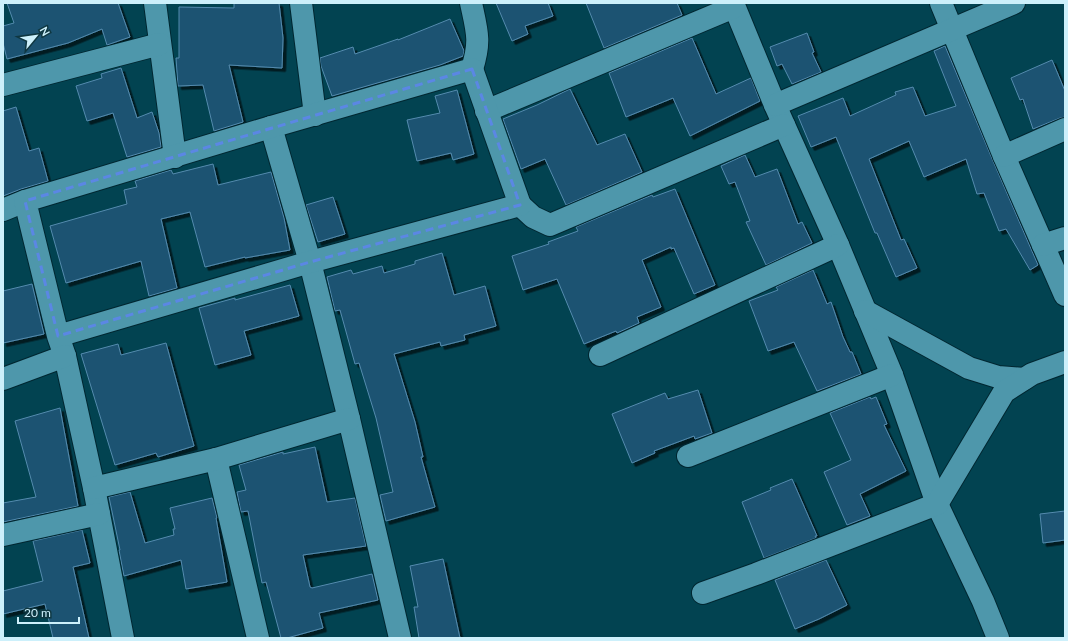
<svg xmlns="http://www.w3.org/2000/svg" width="1068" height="641" font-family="Lato,sans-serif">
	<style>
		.building { fill: #1a5272; stroke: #558bae; filter: url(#shadow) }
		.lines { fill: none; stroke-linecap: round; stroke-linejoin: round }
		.minor-casing { stroke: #002731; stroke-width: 24 }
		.minor { stroke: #4e97ab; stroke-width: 22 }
		.marked { fill: none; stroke: #5b87e4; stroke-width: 3; stroke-dasharray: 8 5; stroke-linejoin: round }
	</style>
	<defs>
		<filter id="shadow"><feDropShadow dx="3.5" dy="3.5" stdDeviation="0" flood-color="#0009"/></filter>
	</defs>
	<rect width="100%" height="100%" fill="#024351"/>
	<g class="building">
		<path d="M7,3h111l12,34 -23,8 -5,-16 -34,14 -61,16 -4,-16v-17l11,-3z"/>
		<path d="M234,3h45l4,35 -1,30 -53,-3 14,57 -29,9 -11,-46 -25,1 -2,-28h3v-51l55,1z"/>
		<path d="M496,3h52l5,13 -28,10 3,8 -16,7z"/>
		<path d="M586,3h91l5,12 -78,33z"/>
		<path d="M450,19l14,32 -1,5 -23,9 -108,31 -11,-30 -1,-8 33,-11 2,7 43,-15v1z"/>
		<path d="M807,33l7,19 -2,1 9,19 -29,12 -10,-20 -5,2 -7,-19z"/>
		<path d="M692,38l24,56 35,-16 9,23 -70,35 -17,-38 -47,19 -17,-44z"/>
		<path d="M945,46l48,115 45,104 -8,5 -24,-41 -7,2 -15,-38 -7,1 -11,-35 -42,18 -15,-36 -40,18 32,81 3,-1 13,29 -21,9 -19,-44h-2l-39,-96 -25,10 -13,-31 45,-18 7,18 46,-21 -1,-3 18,-5 12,29 31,-10 -22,-55z"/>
		<path d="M1052,60l13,31v26l-5,1 -27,11 -10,-30 -3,1 -9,-22z"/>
		<path d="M121,68l16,50 15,-6 7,21 2,14 -34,10 -14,-44 -26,8 -11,-35 26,-8 -1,-4z"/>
		<path d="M570,89l27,56 28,-11 17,38 -76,33 -21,-46 -24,10 -18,-50 34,-14z"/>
		<path d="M457,90l17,64 -21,6 -2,-7 -34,8 -10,-41 33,-7 -5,-17z"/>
		<path d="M16,107l13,44 10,-3 9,33 -27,8 -18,7v-85z"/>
		<path d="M745,155l10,22 22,-8 21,55 4,-2 10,21 -46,22 -20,-43 4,-1 -15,-39 -6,2 -8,-18z"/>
		<path d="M213,164l5,21 53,-13 13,46 6,32 -45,8v-1l-40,10 -15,-55 -29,7 16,69 -28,8 -8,-35 -75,22 -16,-57 77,-22 -3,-14 13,-3 -2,-6 36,-11 2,4z"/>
		<path d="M675,189l40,96 -21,9 -20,-46 -3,1v-2l-29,13 19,47 -24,10 2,6 -22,10 -1,-2 -32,13 -27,-65 -34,11 -11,-34 37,-12 -1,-2 30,-11 -2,-4 76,-32 1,2z"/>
		<path d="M333,197l12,37 -27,8 -12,-37z"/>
		<path d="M442,253l12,42 31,-9 11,40 -32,9 1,5 -24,6 -1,-4 -46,12 21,68 8,35h-2l14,50 -49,14 -6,-26 13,-3 -17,-74 -17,-55 -4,1 -15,-54 -5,1 -8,-34 24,-7 2,4 29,-8 2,7 31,-9v-3z"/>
		<path d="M813,270l14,34 4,-2 12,35 7,15h2l9,22 -44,17 -23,-49 -26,9 -19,-50 29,-11 -2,-3z"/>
		<path d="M32,284l12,50 -41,9v-52z"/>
		<path d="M290,285l9,31 -55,15 7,24 -36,10 -16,-57 36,-10v2z"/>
		<path d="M166,343l28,103 -36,11 -2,-4 -41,12 -34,-111 37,-10 3,11z"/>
		<path d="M698,390l14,43 -17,6 -1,-3 -40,15 1,2 -23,10 -20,-49 53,-21 3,6z"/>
		<path d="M870,397l1,2 5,-2 11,27 -3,1 22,46 -46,23 10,22 -23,9 -23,-53 27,-12 -21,-47z"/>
		<path d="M60,408l18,98 -75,16v-19l33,-6 -21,-76z"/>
		<path d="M315,447l12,55 28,-4 11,48 -63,9 7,32 2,1 60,-14 6,26 -59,13 4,15 -36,10h-6l-15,-56 -4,1 -14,-72 -7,1 -4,-20 9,-2 -7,-25 44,-13v2z"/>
		<path d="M792,479l25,57h-2l1,2 -52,20 -22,-56 29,-12 -1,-2z"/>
		<path d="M130,492l15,51 29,-8 -1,-6h2l-5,-21 42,-10 5,20h-1l11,64 -41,7 -5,-29 -57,16 -5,-26h1l-11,-53z"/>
		<path d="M1065,511v29l-22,3 -3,-29z"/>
		<path d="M82,530l8,33 -17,4 16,71h-36l-8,-34 -42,10v-23l40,-10 -10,-40z"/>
		<path d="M443,559l17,79h-41l-5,-31h4l-8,-41z"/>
		<path d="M826,560l21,45 -28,14 -24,10 -20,-49z"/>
	</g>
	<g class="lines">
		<defs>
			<g id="minor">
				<path d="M155,3l20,154"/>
				<path d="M301,3l14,112"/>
				<path d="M471,3c6,28 10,38 1,66"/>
				<path d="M733,3l42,102 63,140 54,130 45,129 46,97 15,37"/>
				<path d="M941,3l63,153 61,139"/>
				<path d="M3,85l157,-41"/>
				<path d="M775,105l239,-102"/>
				<path d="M486,111l248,-104"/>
				<path d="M271,127l39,135 39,157 51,219"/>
				<path d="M1004,156l61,-27"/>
				<path d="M520,205l13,12 17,8 234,-100"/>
				<path d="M3,210l22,-9"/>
				<path d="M1043,245l22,-7"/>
				<path d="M865,311l104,57 29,9 26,2"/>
				<path d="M58,336l252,-74 210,-57 -48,-136 -201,58 -246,74 33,135 7,20 29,132 29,150"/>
				<path d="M600,355l238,-110"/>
				<path d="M3,379l62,-23"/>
				<path d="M688,456l204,-81"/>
				<path d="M216,459l42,179"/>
				<path d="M94,488l122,-29 133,-40"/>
				<path d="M3,535l96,-21"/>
				<path d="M703,593l53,-19 181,-70 67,-112 28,-18 33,-12"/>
			</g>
		</defs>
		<use href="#minor" class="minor-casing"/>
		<use href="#minor" class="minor"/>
	</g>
	<path class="marked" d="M472,69l48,136 -210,57 -252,74 -33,-135z"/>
	<rect width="1068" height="641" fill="none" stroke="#cdf0fb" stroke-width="8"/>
	<g transform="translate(36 36) rotate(61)" stroke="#0f3741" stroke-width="3" paint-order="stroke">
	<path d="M0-3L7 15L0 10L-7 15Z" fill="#cdf0fb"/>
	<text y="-6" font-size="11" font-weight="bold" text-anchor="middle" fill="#cdf0fb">N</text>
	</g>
	<path d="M18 617v6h61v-6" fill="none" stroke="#cdf0fb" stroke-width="2"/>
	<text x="24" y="617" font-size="12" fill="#cdf0fb" stroke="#0f3741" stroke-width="3" paint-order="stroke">20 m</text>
</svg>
